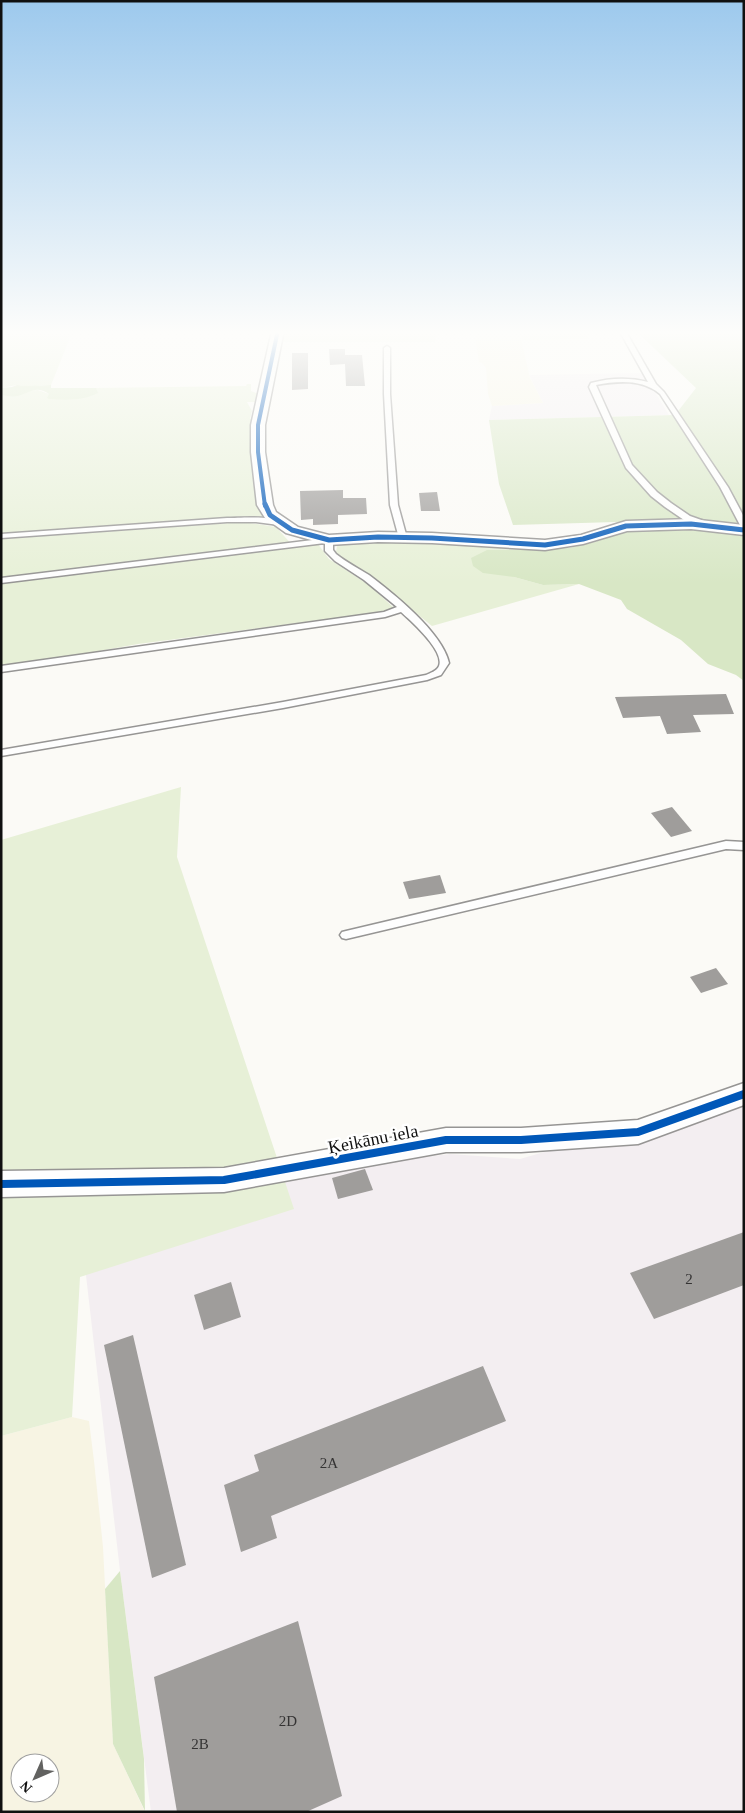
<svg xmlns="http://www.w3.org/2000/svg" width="745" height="1813" font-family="'Times New Roman',serif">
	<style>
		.industrial { fill: #f3eef1 }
		.farmland { fill: #f7f4e3; fill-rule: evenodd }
		.green { fill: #e7f0d7 }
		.forest { fill: #d8e7c5 }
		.building { fill: #9f9d9b }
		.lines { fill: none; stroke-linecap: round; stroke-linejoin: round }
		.lane-casing { stroke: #969594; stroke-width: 3 }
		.street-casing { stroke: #969594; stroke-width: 3 }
		.lane { fill: #fefefe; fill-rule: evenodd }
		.street { fill: #fefefe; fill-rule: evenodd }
		.cycleway-far2-casing { stroke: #fff; stroke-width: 5.5 }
		.cycleway-far1-casing { stroke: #fff; stroke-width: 8 }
		.cycleway-casing { stroke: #fff; stroke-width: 11 }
		.cycleway-far2 { stroke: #0057b8; stroke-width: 4 }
		.cycleway-far1 { stroke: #0057b8; stroke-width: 5 }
		.cycleway { stroke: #0057b8; stroke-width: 8 }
		.labels { text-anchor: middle; stroke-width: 5; stroke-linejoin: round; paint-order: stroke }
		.near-number-label { font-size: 15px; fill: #343333 }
		.near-street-label { font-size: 18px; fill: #101010; stroke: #fff }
	</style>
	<rect width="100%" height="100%" fill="#fbfaf6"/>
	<g class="industrial">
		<path d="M643,373l26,42 -180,5 3,-14 51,-3 -14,-28z"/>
		<path d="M744,1094v718h-593l-31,-241 -43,-374 373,-43 70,5z"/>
	</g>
	<g class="farmland">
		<path d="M474,330h45l11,48 13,25 -51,3 -4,-12 -2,-26 -4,-5 -3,-1z"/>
		<path d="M72,1417l17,4 5,40 9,86 10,197 32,68h-144v-376zM20,1763h30v30h-30z"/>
	</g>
	<g class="green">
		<path d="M1,330h72l-22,55h-10l-9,2 -15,-2 -16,3z"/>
		<path d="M284,330h154l-3,12h-152z"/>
		<path d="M519,330h65l6,9 -68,1z"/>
		<path d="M247,384h4v7l8,3v8h-12l5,9 -2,8 5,1 11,99 -265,15v-139l15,1 11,-5 11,-1 11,4 48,-1 -1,-5 150,-2z"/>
		<path d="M244,522l32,5 18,20 24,-3 11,15 40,26 25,23 -13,4 -243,32 -94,17 -43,6v-128z"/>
		<path d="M396,540l71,4 52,5 -32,1 27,27 29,8 36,-1 -147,42 -69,-55 -22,-13 -5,-6 1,-6 7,-3z"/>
		<path d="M181,787l-4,70 117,352 -214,68 -8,140 -71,19v-596z"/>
	</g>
	<g class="forest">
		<path d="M635,330h109v197l-8,-4 -52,-3 -171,5 -14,-41 -10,-64 186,-5 21,-27z"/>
		<path d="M17,385c12,2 22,0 34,0v3h45l2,5c-16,8 -31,7 -49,6l-2,-1 2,-4c-13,-9 -19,-1 -31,2 -5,1 -11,0 -17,-1v-7l11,-1z"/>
		<path d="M697,527l27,2 20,8v144l-8,-6 -28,-11 -27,-24 -54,-31 -6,-9 -42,-16 -36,1 -29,-8 -31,-4 -10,-7 -2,-8 16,-8 82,-2 26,-6 25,-9 24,-3z"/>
		<path d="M120,1571l24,188 1,52 -32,-67 -8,-155z"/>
	</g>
	<g class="building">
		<path d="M329,349h16v6h17l3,31h-19l-1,-22 -15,1z"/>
		<path d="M292,353h16v36l-16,1z"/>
		<path d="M343,490v8h23l1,16 -29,1v9l-25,1v-6l-12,1 -1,-29z"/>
		<path d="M437,492l3,19h-19l-2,-18z"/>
		<path d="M726,694l8,20 -41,1 8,17 -34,2 -7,-18 -37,2 -8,-21z"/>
		<path d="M672,807l20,24 -21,6 -20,-24z"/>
		<path d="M440,875l6,18 -37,6 -6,-17z"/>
		<path d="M716,968l12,16 -27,9 -11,-16z"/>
		<path d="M365,1169l8,21 -35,9 -6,-21z"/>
		<path d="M744,1232v53l-90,34 -24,-46z"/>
		<path d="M231,1282l10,35 -37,13 -10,-35z"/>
		<path d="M133,1335l53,230 -34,13 -48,-233z"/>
		<path d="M483,1366l23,55 -235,95 6,22 -36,14 -17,-67 35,-14 -5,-16z"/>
		<path d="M298,1621l44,175 -36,16h-129l-23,-135z"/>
	</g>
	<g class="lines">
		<defs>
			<g id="lane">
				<path d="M619,330h6l31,54 8,8 64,95 16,30v10l-4,-2 -20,-38 -60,-93c-18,-15 -42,-13 -64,-9l36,80 25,27 14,11 19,13 17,6v4h-6l-17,-6 -19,-13 -14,-11 -25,-28 -37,-81 2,-4c19,-5 37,-6 57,-1z"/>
				<path d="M387,346l3,2v46l8,111 9,33 -4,2 -4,-2 -9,-33 -6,-111v-46z"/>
				<path d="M227,518c14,0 44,-3 56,5l-4,2 -23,-3h-29l-226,16v-4z"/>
				<path d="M329,538l4,2v10l3,4c10,8 22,14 33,21 25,19 73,57 80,88l-8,12 -14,5 -144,28 -282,48v-6l282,-48 143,-27c4,-2 11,-4 13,-9 6,-15 -28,-45 -38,-54l-16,5 -384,55v-6l383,-54 13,-5 -33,-27 -29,-19 -10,-10v-8l-324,40v-5z"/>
				<path d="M726,841l18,1v8l-18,-1 -380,90 -4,-1 -2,-3 2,-3 4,-1z"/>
			</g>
			<g id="street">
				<path d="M272,330h12l-19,95v27l8,53 3,7 22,15 31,8 49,-3 54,1 113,7 36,-5 45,-14 65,-2 53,6v10l-53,-6 -64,2 -44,13 -38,6 -113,-7 -54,-1 -49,3 -43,-12 -21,-15 -8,-13 -6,-53v-27z"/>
				<path d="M744,1083v22l-106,39 -117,8h-75l-222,40 -223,5v-26l223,-3 222,-40h75l117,-8z"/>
			</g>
		</defs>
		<use href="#lane" class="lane-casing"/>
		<use href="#street" class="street-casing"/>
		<use href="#lane" class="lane"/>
		<use href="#street" class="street"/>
		<defs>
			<path id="cycleway-far2" d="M265,506l-7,-54v-27l20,-95"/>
			<path id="cycleway-far1" d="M265,504l5,11 22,15 37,10 49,-3 54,1 113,7 38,-6 43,-13 65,-2 53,6"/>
			<path id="cycleway" d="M1,1184l223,-4 222,-40h75l117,-8 106,-38"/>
		</defs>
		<use href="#cycleway-far2" class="cycleway-far2-casing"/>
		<use href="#cycleway-far1" class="cycleway-far1-casing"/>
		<use href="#cycleway" class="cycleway-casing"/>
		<use href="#cycleway-far2" class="cycleway-far2"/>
		<use href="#cycleway-far1" class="cycleway-far1"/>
		<use href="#cycleway" class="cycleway"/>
	</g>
	<linearGradient id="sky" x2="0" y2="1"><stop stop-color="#9dc9ed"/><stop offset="0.57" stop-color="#fdfdfb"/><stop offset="1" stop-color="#fdfdfb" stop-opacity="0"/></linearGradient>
	<rect width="745" height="584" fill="url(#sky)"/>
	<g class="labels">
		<g class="near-number-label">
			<text x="689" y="1284">2</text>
			<text x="329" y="1468">2A</text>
			<text x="288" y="1726">2D</text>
			<text x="200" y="1749">2B</text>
		</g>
		<g class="near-street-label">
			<text transform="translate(373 1139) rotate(-11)" y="6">Ķeikānu iela</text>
		</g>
	</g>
	<rect width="745" height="1813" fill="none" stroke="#101010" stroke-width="5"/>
	<g transform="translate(35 1778) rotate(225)"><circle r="24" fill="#ffffff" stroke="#9f9f9f"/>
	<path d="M0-4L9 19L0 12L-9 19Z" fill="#626260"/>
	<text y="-8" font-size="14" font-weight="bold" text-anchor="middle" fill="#101010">N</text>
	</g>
</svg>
